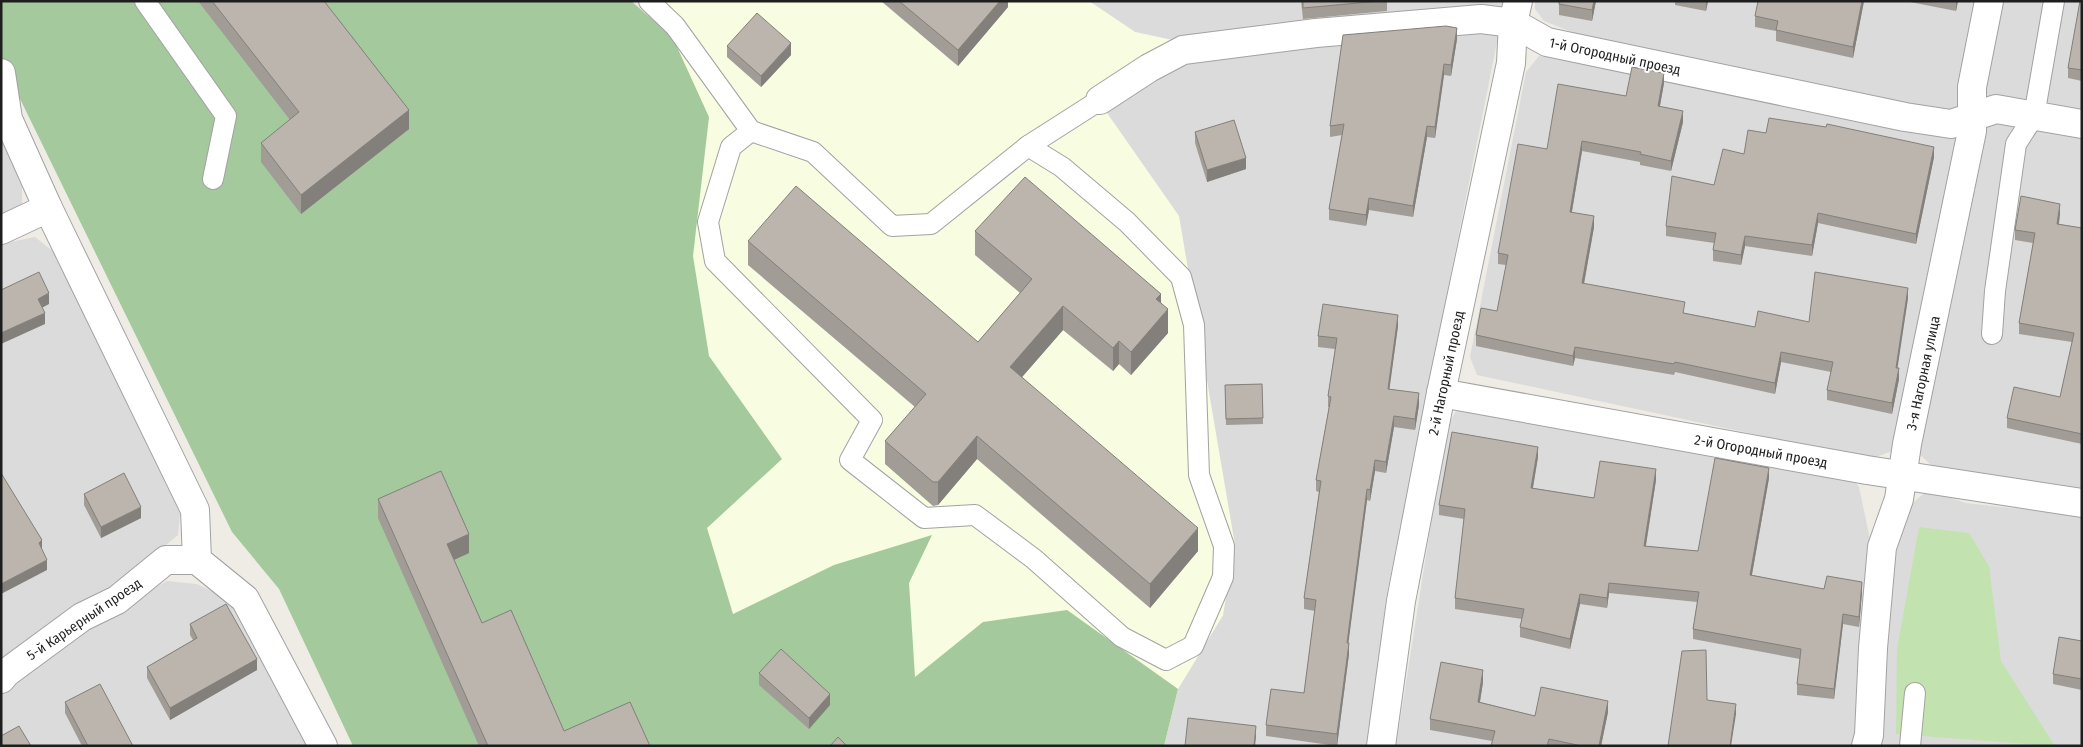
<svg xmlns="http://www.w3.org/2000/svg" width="2083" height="747" font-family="'Fira Sans Condensed',sans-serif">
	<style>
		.residential { fill: #dcdbdb }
		.education { fill: #f8fce0 }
		.grass { fill: #c2e3af }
		.forest { fill: #a4c99d }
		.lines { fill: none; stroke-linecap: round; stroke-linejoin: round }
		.service-casing { stroke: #a2a2a2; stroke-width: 22 }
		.minor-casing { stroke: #a2a2a2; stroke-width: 30 }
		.service { stroke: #fff; stroke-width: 20 }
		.minor { stroke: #fff; stroke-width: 28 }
		.wall { fill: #a19c96 }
		.shaded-wall { fill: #837f7a }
		.building { fill: #bbb5ae; stroke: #837f7a }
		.labels { text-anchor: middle; stroke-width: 4; stroke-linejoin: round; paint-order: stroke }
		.street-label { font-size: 14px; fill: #1e1e1e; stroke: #fff }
	</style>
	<rect width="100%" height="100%" fill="#eeece5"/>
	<g class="residential">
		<path d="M1089,1h417l-6,10 -305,34 -60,-13z"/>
		<path d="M1535,1h446l-20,108 -12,5 -352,-72 -53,-21 -9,-12z"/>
		<path d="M1999,1h83v119l-93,-22 -7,-10z"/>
		<path d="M1485,28l13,9 -112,562 -16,147h-206l14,-57 45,-74 -117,-503 83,-52z"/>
		<path d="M1539,56l37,4 377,73 7,8 -67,310 -23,8 -393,-84 -7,-18 56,-285z"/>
		<path d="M1994,118l88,15v359l-118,-18 -33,-9 -13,-12 63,-326z"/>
		<path d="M1,132l21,55v18l-21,16z"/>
		<path d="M35,237l19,15 126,262 -2,21 -65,54 -112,72v-417z"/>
		<path d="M1470,409l380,66 9,12 12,57 -7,103 -10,99h-458l50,-318 10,-17z"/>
		<path d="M1928,490l38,13 116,13v230h-207l16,-197 18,-43z"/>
		<path d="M167,581l30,3 41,20 74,142h-311v-52l11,-14 73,-54z"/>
	</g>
	<path class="education" d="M646,1h443l46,31 60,13 -104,45 88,126 56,329 -12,70 -45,74 -14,57h-811l-74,-157 -47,-57z"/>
	<path class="grass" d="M1919,527l50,6 20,33 12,95 54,85 -159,-12 1,-85z"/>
	<path class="forest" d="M1,1h630l41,35 37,81 -16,139 16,100 73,103 -75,69 26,86 101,-49 98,-30 -23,48 6,94 68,-55 84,-12 111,79 -14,57h-811l-74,-157 -47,-57 -231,-472z"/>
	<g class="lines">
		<defs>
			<g id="service">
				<path d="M145,1l81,115 -13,63"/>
				<path d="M649,1l26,25 76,105 62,21 79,74 39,-2 97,-78 34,21 65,55 54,55 13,48 5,150 25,71 -1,31 -30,69 -27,14 -44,-23 -88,-78 -59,-44 -51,3 -74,-58 22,-40 -157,-159 -7,-39 23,-75 20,-16"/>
				<path d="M1028,146l72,-46"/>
				<path d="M1992,334l3,-43 21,-147 18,-28 20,-115"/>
				<path d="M1910,746l5,-53"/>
			</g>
			<g id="minor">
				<path d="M1,73l7,46 40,89 147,302 2,50 48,39 78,147"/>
				<path d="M1100,100l49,-32 34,-18 133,-17 165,-14 32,4 34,19 358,75 46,7 45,-15 86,15"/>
				<path d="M1,230l47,-22"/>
				<path d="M1441,393l426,77 215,33"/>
				<path d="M1,679l5,-6 76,-56 35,-17 49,-40h31"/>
				<path d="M1381,746l20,-145 40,-208 70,-330 2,-40 5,-22"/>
				<path d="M1866,746l3,-11 4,-87 9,-101 17,-48 8,-55 65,-313v-44l17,-86"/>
			</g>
		</defs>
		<use href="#service" class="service-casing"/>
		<use href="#minor" class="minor-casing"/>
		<use href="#service" class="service"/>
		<use href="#minor" class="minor"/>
	</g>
	<g class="wall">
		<path d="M198,1h126l85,128 -108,85 -40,-52v-19l29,-23z"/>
		<path d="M881,1h127v6l-50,59z"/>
		<path d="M1301,1h86v10l-84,8z"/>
		<path d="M1559,1h37l-4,20 -33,-6z"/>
		<path d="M1675,1h33l-2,10 -31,-6z"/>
		<path d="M1864,1l-11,57 -77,-17v-10l-21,-4v-11z"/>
		<path d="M1905,1h53l-2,10z"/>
		<path d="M2082,1v80l-14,-3v-10z"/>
		<path d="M1457,39l-6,37 -7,-1 -9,63 -8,-1 -14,80 -44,-7 -3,16 -37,-6v-11l13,-74 -12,2v-11z"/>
		<path d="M727,46l64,9 -30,32 -34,-30z"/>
		<path d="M1664,83l-4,23 23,16 -12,49 -31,-6v-3l-58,-11 -10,61 22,15 -10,57 101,29 70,14 54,-5 99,-24 -11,70 2,11 -7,35 -65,-14v-10l4,-18 -50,-10 -6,32 -100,-22 -1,3 -99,-17 -2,8 -97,-20v-11l21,-24 9,-46 -8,-1v-11l49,-104 79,-53z"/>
		<path d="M1195,132l51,37 -39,13 -12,-39z"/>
		<path d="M1744,154l190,3 -18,87 -98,-21 -6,33 -67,-10 -4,19 -28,-4v-11l1,-7 -48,-7v-10l48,-41z"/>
		<path d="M2060,214l-1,10 23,4v216l-75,-16v-10l53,-21 12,-55 -53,-8v-11l14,-80 -18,-3v-10z"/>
		<path d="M975,231l186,72 7,30 -37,42 -12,-11 -6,7 -50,-41 -41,47 176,174 -48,57 -173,-149 -39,46 -5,1 -48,-42v-23l30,-34 -167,-142v-24l230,101 42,-49 -45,-38z"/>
		<path d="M1398,326l-9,63 30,16 -4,25 -21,-3 -8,46 -11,-2 -5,30 -3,-1 -19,143 1,11 -12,92 -71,-10v-11l38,-32 11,-82 -11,-2v-11l15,-106 -3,-1v-11l13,-73h-1v-11l7,-47 -17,-2v-11z"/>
		<path d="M1262,384l1,40 -37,1 -1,-40z"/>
		<path d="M1538,457l-5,31 61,10 62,-18 -10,66 52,5 71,-73 -17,97 72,14 38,3 -3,35 -16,-3 -9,75 -37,-4v-11l3,-25 -107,-20v-10l4,-27 -88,-9 -2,15 -27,-4 -10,45 -50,-12v-10l2,-8 -67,-10v-11l9,-79 -25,-4v-10z"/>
		<path d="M84,494l57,24 -40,20 -17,-33z"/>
		<path d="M378,499l91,54 -15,7 28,63 82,108 86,15h-171l-101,-228z"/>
		<path d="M190,624l67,46 -87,50 -23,-42v-11l46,-27 -3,-5z"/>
		<path d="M2082,641v49l-29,-6v-10z"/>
		<path d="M759,673l71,32 -21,24 -50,-44z"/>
		<path d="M1483,682l-3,20 55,14 73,-4 -7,34h-110l1,-5 -62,-11v-11z"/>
		<path d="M65,702l68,44h-51l-17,-33z"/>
	</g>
	<g class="shaded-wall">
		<path d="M1000,1h8v6l-50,59v-16z"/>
		<path d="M1594,1h2l-4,20v-11z"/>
		<path d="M1706,1h2l-2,10z"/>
		<path d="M1862,1h2l-11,57v-11z"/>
		<path d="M1956,1h2l-2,10z"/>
		<path d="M1457,28v11l-6,37v-11z"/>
		<path d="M791,43v12l-30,32v-11z"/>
		<path d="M1444,64v11l-9,63v-11z"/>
		<path d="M1664,73v10l-6,33v-10z"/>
		<path d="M409,110v19l-108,85v-19z"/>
		<path d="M1683,111v11l-12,49v-10z"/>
		<path d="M1427,126v11l-14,80v-11z"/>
		<path d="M1582,141v10l-12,71v-10z"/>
		<path d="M1934,147v10l-18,87v-10z"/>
		<path d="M1246,158v11l-39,13v-12z"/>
		<path d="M1369,198v12l-3,16v-11z"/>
		<path d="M2060,204v10l-3,20v-10z"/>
		<path d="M1818,213v10l-6,33v-11z"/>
		<path d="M1594,216v11l-12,67v-11z"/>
		<path d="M1745,236v10l-4,19v-10z"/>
		<path d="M1908,288v10l-12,80v-10z"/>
		<path d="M49,293v11l-11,6v-11z"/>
		<path d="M1161,294v23l-5,-18z"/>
		<path d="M1063,306v24l-53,61v-24z"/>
		<path d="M1168,309v24l-37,42v-23z"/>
		<path d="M45,313v11l-44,20v-11z"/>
		<path d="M1398,315v11l-10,74v-11z"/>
		<path d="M1119,341v23l-6,7v-23z"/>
		<path d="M1575,347v11l-2,8v-10z"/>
		<path d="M1781,352v10l-6,32v-11z"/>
		<path d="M1899,368v11l-7,35v-11z"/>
		<path d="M1419,393v12l-4,25v-11z"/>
		<path d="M1394,416v11l-8,46v-11z"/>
		<path d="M977,436v23l-39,46v-23z"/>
		<path d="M1538,447v10l-7,41v-10z"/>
		<path d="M1375,460v11l-5,30v-11z"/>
		<path d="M1769,468v10l-19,107v-10z"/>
		<path d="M1656,469v11l-12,76v-10z"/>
		<path d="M1367,489v11l-20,154v-11z"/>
		<path d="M141,507v11l-40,20v-11z"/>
		<path d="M1198,528v23l-48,57v-24z"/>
		<path d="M469,534v19l-22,10v-19z"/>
		<path d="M42,540v11l-3,-8z"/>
		<path d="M47,560v10l-46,24v-10z"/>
		<path d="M1862,582v10l-3,35v-10z"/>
		<path d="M1609,583v10l-2,15v-10z"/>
		<path d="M1580,594v10l-10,45v-10z"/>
		<path d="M1843,614v10l-9,75v-10z"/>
		<path d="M1349,643v11l-12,92v-12z"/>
		<path d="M257,659v11l-87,50v-12z"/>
		<path d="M1483,670v12l-5,31v-11z"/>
		<path d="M830,694v11l-21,24v-11z"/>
		<path d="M1608,701v11l-7,34h-2z"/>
		<path d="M1736,704v10l-5,32h-1z"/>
		<path d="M1256,726v11l-1,9h-1z"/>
	</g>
	<g class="building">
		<path d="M212,1h112l85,109 -108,85 -40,-52 38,-31z"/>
		<path d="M899,1h101l-42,49z"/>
		<path d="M1303,1h77l-77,7z"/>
		<path d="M1559,1h35l-2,9 -33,-6z"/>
		<path d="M1758,1h104l-9,46 -77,-17 2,-9 -23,-5z"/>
		<path d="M2080,1h2v69l-14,-2z"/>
		<path d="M757,13l34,30 -30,33 -34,-30z"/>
		<path d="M1446,26l11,2 -6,37 -7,-1 -9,63 -8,-1 -14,80 -44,-8 -3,17 -37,-6 15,-85 -14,2 13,-91z"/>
		<path d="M1632,67l32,6 -6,33 25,5 -12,50 -31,-7 1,-2 -59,-11 -12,71 24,4 -12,67 103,19 -2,11 72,14 3,-16 51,11 6,-50 93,16 -12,80h3l-7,35 -65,-13 6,-28 -52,-10 -6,31 -100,-21 -1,2 -99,-17 -2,9 -97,-21 5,-27 16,3 11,-56 -10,-2 20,-109 29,5 11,-65 68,12z"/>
		<path d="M1769,118l57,9 1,-3 107,23 -18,87 -98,-21 -6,32 -67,-9 -4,19 -28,-5 3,-17 -50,-7 6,-50 42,9 9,-36 21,5 4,-24 18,3z"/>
		<path d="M1234,120l12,38 -39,12 -12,-38z"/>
		<path d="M1025,177l136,117 -5,5 12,10 -37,43 -12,-11 -6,7 -50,-42 -53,61 188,161 -48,56 -173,-148 -39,46h-5l-48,-41 41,-47 -178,-153 48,-55 182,156 54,-63 -57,-48z"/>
		<path d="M2021,196l39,8 -3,20 25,4v206l-75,-16 7,-31 46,10 14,-64 -55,-10 16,-90 -20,-3z"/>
		<path d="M39,272l10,21 -11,6 7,14 -44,20v-43z"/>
		<path d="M1323,304l75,11 -10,74 31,4 -4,26 -21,-3 -8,46 -11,-2 -5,30 -3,-1 -20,154h2l-12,91 -71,-9 5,-36 33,4 12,-93 -12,-2 17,-117 -5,-1 15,-83 -3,-1 9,-58 -19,-2z"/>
		<path d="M1262,384l1,34 -37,1 -1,-34z"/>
		<path d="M1452,432l86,15 -7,41 63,10 6,-37 56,8 -12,77 54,5 17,-93 54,10 -19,107 74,14 3,-13 35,6 -3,35 -16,-3 -9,75 -37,-5 4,-35 -108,-20 6,-37 -90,-9 -2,15 -27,-4 -10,45 -50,-12 4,-18 -69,-11 10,-89 -26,-4z"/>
		<path d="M441,471l28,63 -22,10 35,79 29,-13 53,121 66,-29 20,44h-162l-110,-247z"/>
		<path d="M1,473l41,67 -3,3 8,17 -46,24z"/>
		<path d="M124,473l17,34 -40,20 -17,-33z"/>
		<path d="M226,604l31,55 -87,49 -23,-41 50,-29 -7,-14z"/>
		<path d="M2059,637l23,4v38l-29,-5z"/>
		<path d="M781,649l49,45 -21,24 -50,-45z"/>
		<path d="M1706,650l1,50 29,4 -6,42h-62l14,-95z"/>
		<path d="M1441,662l42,8 -5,32 57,14 6,-29 67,14 -9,45h-17l-33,-7 -2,7h-56l4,-15 -65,-12z"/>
		<path d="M100,684l33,62h-45l-23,-44z"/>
		<path d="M1188,718l68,8 -2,20h-69z"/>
		<path d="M19,726l12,20h-30v-10z"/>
		<path d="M838,737l9,9h-17z"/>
	</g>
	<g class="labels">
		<g class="street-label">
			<text transform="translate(1615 56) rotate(12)" y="5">1-й Огородный проезд</text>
			<text transform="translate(1446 373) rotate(-78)" y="5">2-й Нагорный проезд</text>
			<text transform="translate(1923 373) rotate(-78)" y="5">3-я Нагорная улица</text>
			<text transform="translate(1761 451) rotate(10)" y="5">2-й Огородный проезд</text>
			<text transform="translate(84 619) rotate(-34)" y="5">5-й Карьерный проезд</text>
		</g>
	</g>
	<rect width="2083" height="747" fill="none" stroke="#1e1e1e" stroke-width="5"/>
</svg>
